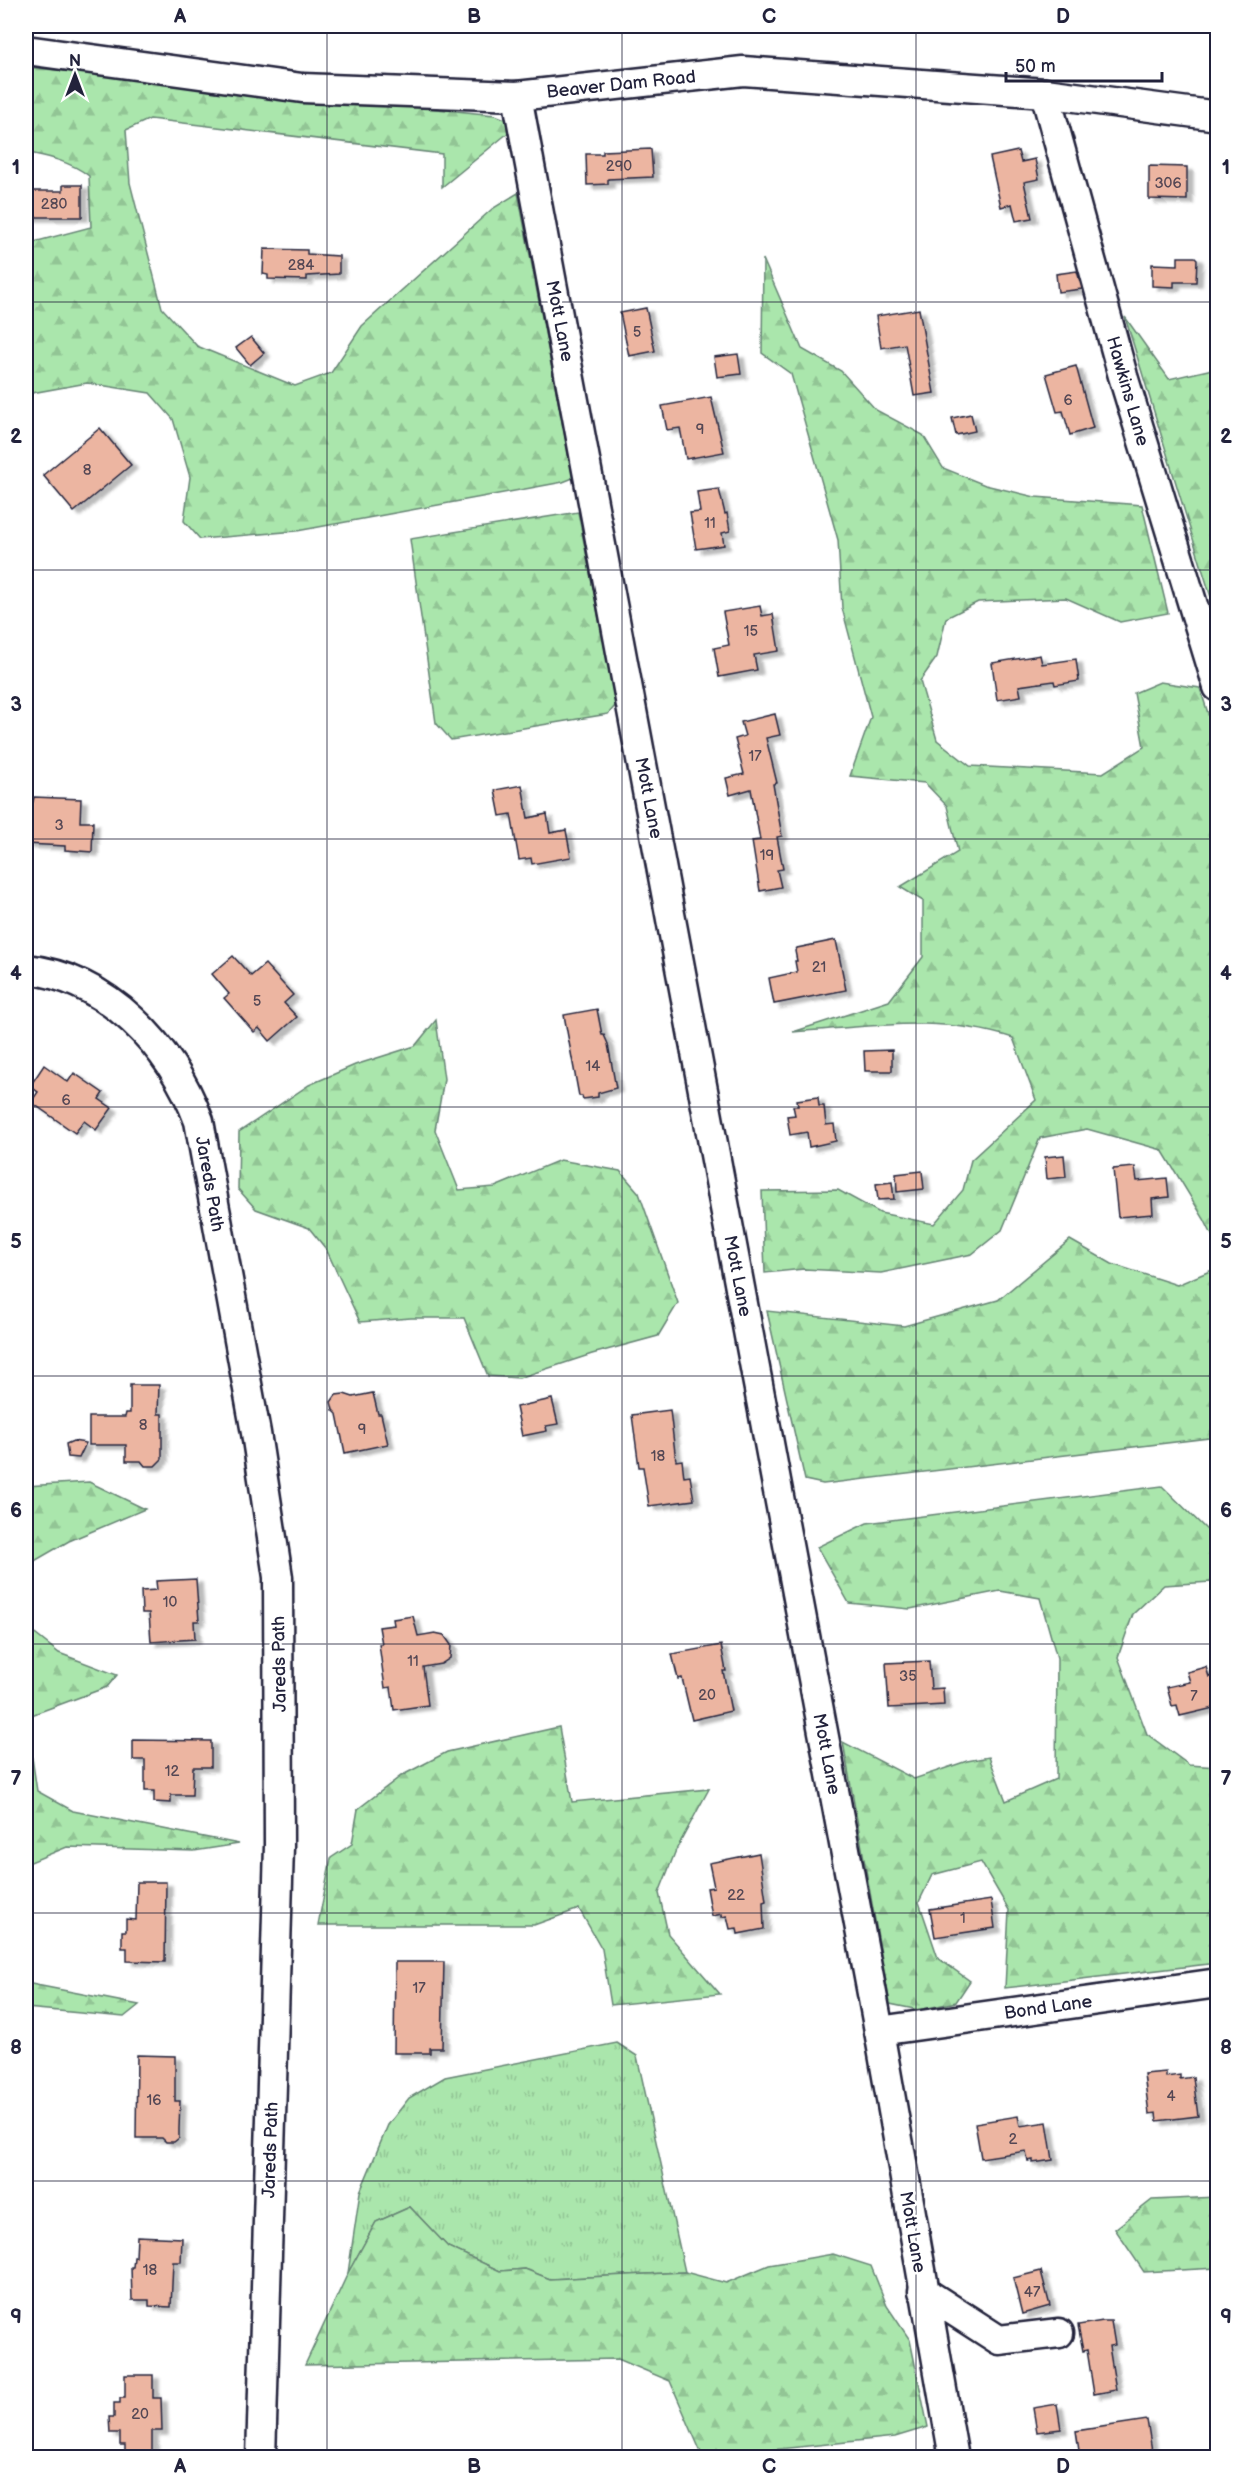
<svg xmlns="http://www.w3.org/2000/svg" width="1243" height="2483" font-family="'Balsamiq Sans',sans-serif">
	<style>
		.grass { fill: url(#grass-tufts); stroke: #668474; stroke-width: 1.5 }
		.forest { fill: url(#forest-firs); stroke: #668474; stroke-width: 1.5 }
		.building { fill: #ecb5a1; stroke: #22223b; stroke-width: 1.5; filter: url(#shadow) }
		.lines { fill: none; stroke-linecap: round; stroke-linejoin: round }
		.minor-casing { stroke: #22223b; stroke-width: 33 }
		.minor { stroke: #fff; stroke-width: 28 }
		.grid { fill: none; stroke: #22223b; stroke-width: 1.5; stroke-opacity: 0.55 }
		.labels { text-anchor: middle; stroke-width: 5; stroke-linejoin: round; paint-order: stroke }
		.number-label { font-size: 15px; fill: #544754 }
		.street-label { font-size: 18px; fill: #22223b; stroke: #fff }
		.neatline { fill: none; stroke: #22223b; stroke-width: 2 }
		.grid-label { font-size: 20px; text-anchor: middle; font-weight: bold; fill: #22223b }
	</style>
	<defs>
		<pattern id="grass-tufts" width="24" height="20" patternUnits="userSpaceOnUse" patternTransform="scale(1.5)"><rect width="24" height="20" fill="#aae6ac"/><path d="M3 7l-1-3M5 7V3M7 7l1-3M15 17l-1-3M17 17v-4M19 17l1-3" fill="none" stroke="#92c595"/></pattern>
		<pattern id="forest-firs" width="22" height="20" patternUnits="userSpaceOnUse" patternTransform="scale(1.5)"><rect width="22" height="20" fill="#aae6ac"/><path d="M5 1l3.5 6h-7zM16 11l3.5 6h-7z" fill="#92c595"/></pattern>
		<filter id="shadow"><feDropShadow dx="6" dy="4" stdDeviation="1.5" flood-color="#0004"/></filter>
	</defs>
	<rect width="100%" height="100%" fill="#fff"/>
	<filter id="ink" filterUnits="userSpaceOnUse"><feTurbulence type="fractalNoise" baseFrequency=".0167" numOctaves="2"/><feDisplacementMap in="SourceGraphic" scale="12" xChannelSelector="R" yChannelSelector="G"/><feConvolveMatrix kernelMatrix="1 2 1 2 8 2 1 2 1" color-interpolation-filters="sRGB"/></filter>
	<g filter="url(#ink)">
		<path class="grass" d="M617,2043l20,13 48,216 -135,7 -25,-10 -25,2 -52,-24 -38,-40 -34,15 -28,51 12,-81 28,-67 21,-27 36,-21z"/>
		<g class="forest">
			<path d="M26,67l469,48 13,5v13l-66,54v-33l-292,-35 -24,11 4,53 32,125 35,38 98,40 36,-13 31,-47 130,-117 26,-16 55,285 -10,4 -266,49 -97,8 -16,-18 6,-44 -17,-58 -23,-26 -63,-10 -61,11v-150l65,-17 -2,-51c-16,-13 -43,-21 -63,-23z"/>
			<path d="M763,259l39,90 39,22 35,39 47,25 20,33 42,17 50,12 107,8 26,108 -48,9 -54,-24 -88,4 -32,16 -9,39 -17,24 17,59 33,26 133,7 41,-26 -10,-54 26,-11 40,6 18,57 -1,500 -13,-26 -42,-69 -75,-21 -47,9 -38,92 -30,24 -91,19 -77,-4 -39,4 -3,-82 76,-1 42,23 54,11 29,-34 8,-30 65,-60 -23,-62c-75,-24 -143,-11 -220,-6l96,-31 34,-44v-56l-23,-14 58,-35 -11,-46 -22,-23 -75,-7 21,-59 -29,-109 -4,-68 -47,-166 -29,-21z"/>
			<path d="M1125,317l44,62 48,-11v249z"/>
			<path d="M578,512l38,193 -8,9 -157,26 -15,-17 -26,-184z"/>
			<path d="M436,1020l8,59 -9,51 24,60 36,-3 65,-27 60,11 19,22 39,110 -20,33 -66,18 -73,24 -31,-2 -24,-58h-53l-51,4 -34,-73 -17,-21 -53,-19 -18,-20 1,-57 70,-47 46,-20 60,-19z"/>
			<path d="M1070,1240l42,24 65,21 40,-17v169l-394,47 -18,-4 -38,-169 137,15 94,-26z"/>
			<path d="M89,1482l56,27 -76,32 -43,25v-80z"/>
			<path d="M1162,1486l47,46 8,-1v55l-6,-4 -47,3 -31,29 -15,43 29,77 42,31 28,2v196l-212,25 4,-78 -28,-48 -49,13 -13,27 19,56 32,23 -14,21 -37,8 -29,-6 -47,-262 71,37 53,-18 22,-4 17,44 50,-22 1,-121 -17,-60 -40,-7 -90,18 -61,-6 -32,-56 50,-24z"/>
			<path d="M26,1627l33,26 58,22 -10,12 -81,30 11,74 36,20 166,33 -45,7 -127,-4 -41,17z"/>
			<path d="M559,1727l13,75 137,-13 -33,61 -17,43 9,41 52,60 -109,11 -9,-56 -23,-40 -45,16h-216l13,-67 21,-14 6,-35 43,-33 46,-24z"/>
			<path d="M26,1983l113,22 -15,12 -98,-9z"/>
			<path d="M1217,2197v71l-73,4 -29,-43 37,-29z"/>
			<path d="M410,2207l38,40 52,24 25,-2 25,10 135,-7 41,11 43,-18 64,-11 38,12 16,40 23,34 18,87 -33,10 -192,20 -33,-76 -52,-22 -313,6 43,-92 28,-51z"/>
		</g>
		<g class="building">
			<path d="M651,149l2,28 -45,2v5l-21,1 -1,-31h17v-3z"/>
			<path d="M1018,151l3,11 14,-3 4,20 -15,3 8,36 -16,3 -4,-17 -11,3 -11,-50z"/>
			<path d="M1149,166l38,1v33l-38,-1z"/>
			<path d="M63,185h19v32h-56v-26h37z"/>
			<path d="M264,249l43,1v4l32,2v18l-32,2v4l-39,-1v-4l-5,-1z"/>
			<path d="M1178,257h17l2,2 -1,23h-22v5l-22,-1v-22l26,1z"/>
			<path d="M1077,271l5,18 -24,3 -2,-18z"/>
			<path d="M646,308l9,43 -26,5 -9,-43z"/>
			<path d="M919,309l15,84 -20,3 -9,-52 -24,4 -5,-32z"/>
			<path d="M251,337l13,16 -14,12 -14,-17z"/>
			<path d="M738,354l3,20 -24,3 -3,-20z"/>
			<path d="M1076,366l17,62 -23,7 -7,-24 -6,1 -11,-38z"/>
			<path d="M711,397l13,55 -38,7 -6,-31 -13,2 -5,-24z"/>
			<path d="M971,414l4,17 -19,4 -4,-17z"/>
			<path d="M100,428l31,37 -57,47 -31,-37z"/>
			<path d="M719,489l6,25 2,-1 3,18 -8,2 2,12 -28,4 -6,-36 10,-1 -3,-20z"/>
			<path d="M760,606l2,10 11,-2 6,37 -25,4 3,15 -38,7 -5,-29 15,-3 -6,-33z"/>
			<path d="M1040,655l2,9 34,-5 3,22 -24,4 -1,-4 -35,5 2,10 -24,4 -5,-37z"/>
			<path d="M775,714l5,21 -14,3 11,45 -4,1 9,52 -5,1 6,32 -6,1 4,17 -21,4 -8,-50 8,-1 -9,-51 -21,6 -4,-17 18,-4 -9,-35 10,-3 -4,-14z"/>
			<path d="M522,785l6,33 19,-4 3,19 16,-3 5,27 -39,7 -1,-6 -12,2 -8,-46 -11,2 -5,-26z"/>
			<path d="M34,797l47,2 -1,23h13l-1,30 -27,-2v-4l-39,-2 1,-43 6,1z"/>
			<path d="M836,940l10,50 -72,14 -5,-26 28,-6 -2,-11h2l-2,-10 2,-3z"/>
			<path d="M233,956l18,20 14,-12 28,31 -9,8 13,14 -27,24 -11,-13 -5,4 -30,-34 5,-4 -17,-20z"/>
			<path d="M597,1009l5,26h2l4,9 8,44 -18,5v4l-15,2 -1,-3h-3l-15,-81z"/>
			<path d="M892,1050v21h-27l-1,-20z"/>
			<path d="M44,1065l24,17 6,-9 29,20 -4,6 13,9 -16,22 -12,-9 -9,12 -44,-31 7,-10 -8,-6z"/>
			<path d="M818,1097l1,9h5l2,19 8,-1 2,17 -27,6 -2,-15 -17,3 -3,-19 8,-1 -2,-9h5l-1,-6z"/>
			<path d="M1064,1155l2,22 -19,2 -2,-22z"/>
			<path d="M1135,1167l2,14 30,-3 2,19 -17,2 1,15 -35,3 -5,-48z"/>
			<path d="M922,1171l2,18 -27,3 -1,-18z"/>
			<path d="M892,1182l2,17 -16,1 -2,-16z"/>
			<path d="M130,1385h29l-1,29h4v45l-7,7h-10l-4,-5h-15v-16h-37v-28h36l1,-4h4z"/>
			<path d="M373,1393l5,21h3l7,30 -43,9 -8,-39 -4,-4 -2,-8 5,-7 8,-1 9,3z"/>
			<path d="M552,1399l6,25 -12,2 1,5 -25,5 -6,-29z"/>
			<path d="M670,1410l6,51 6,-1 2,17 6,-1 4,24 -45,6 -6,-39h-4l-7,-52z"/>
			<path d="M73,1441l13,2 -7,15 -11,-1 -2,-13z"/>
			<path d="M196,1579l3,42h-5l1,18 -44,3 -2,-29h-7l-1,-22 16,-1 -1,-9z"/>
			<path d="M413,1616l5,20 17,-3 9,2 7,10 -1,13 -9,6 -18,3 5,38 -34,5 -3,-23 -6,1 -6,-44h3l-3,-17 15,-2 -1,-6z"/>
			<path d="M721,1645l5,26h-3l8,40 -39,9 -10,-42 -4,1 -6,-25z"/>
			<path d="M929,1661l2,28 12,-1 1,17 -55,3 -3,-45z"/>
			<path d="M1206,1667l3,10 9,-2v32l-38,9 -3,-11 -5,1 -5,-19 23,-5 -3,-10z"/>
			<path d="M133,1740l78,1v26h-18l-1,28h-21v8l-17,-1v-11h-9v-31h-12z"/>
			<path d="M759,1853l7,48 -3,1 1,27 -26,5 -1,-6 -7,1 -3,-13 -5,1v-3l-10,2 -5,-28 7,-1 -5,-24z"/>
			<path d="M137,1882h29l-1,80 -38,-1v-13h-5v-17h4v-12l10,1z"/>
			<path d="M991,1900l4,28 -60,9 -5,-28z"/>
			<path d="M395,1962h49l-2,86h-12v5h-36z"/>
			<path d="M137,2055l38,1v45h5l-1,28v9l-5,4h-8l-4,-4h-26z"/>
			<path d="M1166,2072v5l14,-2v4l13,-2 5,39 -41,5 -1,-8 -7,1 -5,-40z"/>
			<path d="M1018,2116l2,10 27,-4 6,38 -20,3v-3l-5,1 -2,-10 -45,7 -6,-35z"/>
			<path d="M137,2236l45,2 -1,24h-8l-2,45 -22,-1v-6h-17l-1,-33h2l1,-10h2z"/>
			<path d="M1041,2271l9,35 -28,8 -9,-36z"/>
			<path d="M1103,2321h8l4,24 -6,1 7,44 -22,4 -7,-44 -4,1 -5,-26z"/>
			<path d="M125,2375h28v23h8l1,33h-10v23h-27v-9h-5v-12h-10l-1,-16h5v-14h6v-5h5z"/>
			<path d="M1057,2404l4,25 -24,3 -4,-24z"/>
			<path d="M1147,2420l6,37h-73l-4,-26z"/>
		</g>
		<g class="lines">
			<defs>
				<g id="minor">
					<path d="M26,50l276,38 215,8 226,-25 302,22 173,23"/>
					<path d="M1045,93l78,283 95,311"/>
					<path d="M517,96l362,1935 75,427"/>
					<path d="M26,969c82,9 145,77 173,152l57,312 22,144 1,269 -18,612"/>
					<path d="M879,2031l339,-48"/>
					<path d="M923,2291l76,49 60,-7"/>
				</g>
			</defs>
			<use href="#minor" class="minor-casing"/>
			<use href="#minor" class="minor"/>
		</g>
	</g>
	<path class="grid" d="M327,26v2432M622,26v2432M916,26v2432M26,302h1192M26,570h1192M26,839h1192M26,1107h1192M26,1376h1192M26,1644h1192M26,1913h1192M26,2181h1192"/>
	<g class="labels">
		<g class="number-label">
			<text x="619" y="171">290</text>
			<text x="1168" y="188">306</text>
			<text x="54" y="209">280</text>
			<text x="301" y="270">284</text>
			<text x="637" y="337">5</text>
			<text x="1068" y="405">6</text>
			<text x="700" y="434">9</text>
			<text x="87" y="475">8</text>
			<text x="710" y="528">11</text>
			<text x="751" y="636">15</text>
			<text x="755" y="761">17</text>
			<text x="59" y="830">3</text>
			<text x="767" y="860">19</text>
			<text x="819" y="972">21</text>
			<text x="257" y="1006">5</text>
			<text x="593" y="1071">14</text>
			<text x="66" y="1105">6</text>
			<text x="143" y="1430">8</text>
			<text x="362" y="1434">9</text>
			<text x="658" y="1461">18</text>
			<text x="170" y="1607">10</text>
			<text x="413" y="1666">11</text>
			<text x="908" y="1681">35</text>
			<text x="707" y="1700">20</text>
			<text x="1194" y="1701">7</text>
			<text x="172" y="1776">12</text>
			<text x="736" y="1900">22</text>
			<text x="963" y="1923">1</text>
			<text x="419" y="1993">17</text>
			<text x="1171" y="2101">4</text>
			<text x="154" y="2105">16</text>
			<text x="1013" y="2144">2</text>
			<text x="150" y="2275">18</text>
			<text x="1032" y="2297">47</text>
			<text x="140" y="2419">20</text>
		</g>
		<g class="street-label">
			<text transform="translate(621 84) rotate(-6)" y="6">Beaver Dam Road</text>
			<text transform="translate(560 321) rotate(79)" y="6">Mott Lane</text>
			<text transform="translate(1128 391) rotate(74)" y="6">Hawkins Lane</text>
			<text transform="translate(649 798) rotate(79)" y="6">Mott Lane</text>
			<text transform="translate(210 1184) rotate(80)" y="6">Jareds Path</text>
			<text transform="translate(738 1276) rotate(79)" y="6">Mott Lane</text>
			<text transform="translate(279 1664) rotate(-91)" y="6">Jareds Path</text>
			<text transform="translate(827 1754) rotate(79)" y="6">Mott Lane</text>
			<text transform="translate(1048 2007) rotate(-8)" y="6">Bond Lane</text>
			<text transform="translate(270 2150) rotate(-88)" y="6">Jareds Path</text>
			<text transform="translate(913 2232) rotate(80)" y="6">Mott Lane</text>
		</g>
	</g>
	<rect width="1243" height="2483" fill="none" stroke="#fff" stroke-width="66"/>
	<g transform="translate(75 75)" stroke="#ffffff" stroke-width="4.5" paint-order="stroke">
	<path d="M0-4.5L10 22L0 15L-10 22Z" fill="#22223b"/>
	<text y="-9" font-size="16" font-weight="bold" text-anchor="middle" fill="#22223b">N</text>
	</g>
	<path d="M1006 72v9h156v-9" fill="none" stroke="#22223b" stroke-width="3"/>
	<text x="1015" y="72" font-size="18" fill="#22223b" stroke="#ffffff" stroke-width="4.5" paint-order="stroke">50 m</text>
	<rect x="33" y="33" width="1177" height="2417" class="neatline"/>
	<g class="grid-label">
		<text x="180" y="23">A</text>
		<text x="474" y="23">B</text>
		<text x="769" y="23">C</text>
		<text x="1063" y="23">D</text>
		<text x="16" y="174">1</text>
		<text x="1226" y="174">1</text>
		<text x="16" y="443">2</text>
		<text x="1226" y="443">2</text>
		<text x="16" y="711">3</text>
		<text x="1226" y="711">3</text>
		<text x="16" y="980">4</text>
		<text x="1226" y="980">4</text>
		<text x="16" y="1248">5</text>
		<text x="1226" y="1248">5</text>
		<text x="16" y="1517">6</text>
		<text x="1226" y="1517">6</text>
		<text x="16" y="1785">7</text>
		<text x="1226" y="1785">7</text>
		<text x="16" y="2054">8</text>
		<text x="1226" y="2054">8</text>
		<text x="16" y="2323">9</text>
		<text x="1226" y="2323">9</text>
		<text x="180" y="2473">A</text>
		<text x="474" y="2473">B</text>
		<text x="769" y="2473">C</text>
		<text x="1063" y="2473">D</text>
	</g>
</svg>
